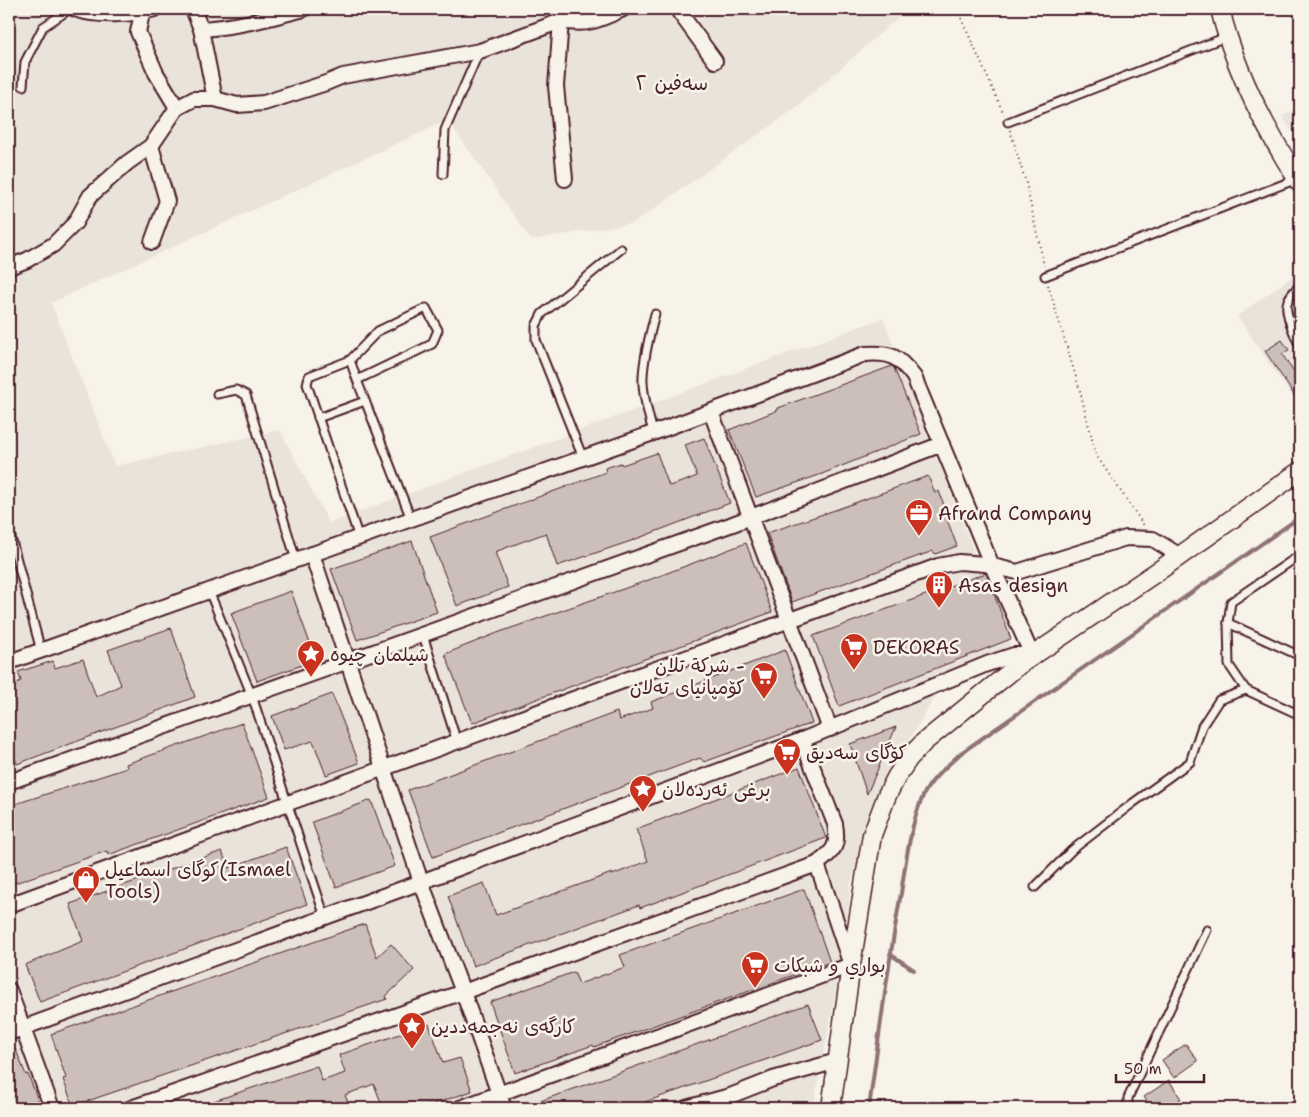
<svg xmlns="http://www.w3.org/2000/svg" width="1309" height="1117" font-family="'Shantell Sans','Playpen Sans Arabic',sans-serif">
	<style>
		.built { fill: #eae3da }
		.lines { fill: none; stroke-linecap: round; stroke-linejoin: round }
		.stream { stroke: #8e7275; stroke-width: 4 }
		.building { fill: #ccbfb9; stroke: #4a1f2b }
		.service-casing { stroke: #4a1f2b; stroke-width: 11 }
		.minor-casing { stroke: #4a1f2b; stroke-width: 18 }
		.tertiary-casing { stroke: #4a1f2b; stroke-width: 21 }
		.path { stroke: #4a1f2b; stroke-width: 2; stroke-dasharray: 1 4; stroke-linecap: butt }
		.service { stroke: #f7f3e8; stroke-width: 7 }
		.minor { stroke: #f7f3e8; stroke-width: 14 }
		.tertiary { stroke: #f7f3e8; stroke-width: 18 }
		.labels { text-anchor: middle; stroke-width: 5; stroke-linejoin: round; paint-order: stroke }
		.poi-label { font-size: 19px; fill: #4a1f2b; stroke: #f7f3e8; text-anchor: start }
		.neighbourhood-label { font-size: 20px; fill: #4a1f2b; stroke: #f7f3e8 }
	</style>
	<rect width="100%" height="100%" fill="#f7f3e8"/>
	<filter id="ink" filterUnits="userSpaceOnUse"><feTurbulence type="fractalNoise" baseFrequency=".02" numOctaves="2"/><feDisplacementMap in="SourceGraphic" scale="10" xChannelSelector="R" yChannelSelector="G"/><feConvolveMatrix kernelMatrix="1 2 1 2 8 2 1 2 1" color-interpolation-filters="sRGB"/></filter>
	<g filter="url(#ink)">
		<g class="built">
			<path d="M9,9h899l-115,101 -159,113 -103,17 -83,-120 -397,183 64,163 165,-36 49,93 554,-205 131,337 -74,34 -57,94 -32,99 -9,79 -29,147h-804z"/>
			<path d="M1300,107v38l-18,-29z"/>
			<path d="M1300,271v137l-63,-92z"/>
		</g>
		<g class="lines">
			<g class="stream">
				<path d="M890,954l24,16"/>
				<path d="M869,1108c10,-72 19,-144 32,-215 5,-32 9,-67 22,-97 8,-17 24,-30 38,-43l339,-236"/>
			</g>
		</g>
		<g class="building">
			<path d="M1282,340l7,10 -7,4 18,28v22l-35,-53z"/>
			<path d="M892,366l2,2 27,66 -99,40 -66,23 -27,-67 49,-20v-2z"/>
			<path d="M704,438l26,65 -99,38 -74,25 -11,-33 -22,8 -29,11 13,35 -51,19 -27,-69 176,-65 -1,-4 16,-5 1,2 35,-12 12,33 16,-5 12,-5 -12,-31z"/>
			<path d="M928,476l7,17 4,-2 6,17 -2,1 14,37 -22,8 -2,-3 -141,51 -25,-69 71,-24z"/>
			<path d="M412,541l25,71 -80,28 -26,-71z"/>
			<path d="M746,543l26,69 -300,111 -27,-69 52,-21 149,-52z"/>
			<path d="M986,573l25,66 -172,67 -26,-70z"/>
			<path d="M291,591l25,69 -59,21 -26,-68z"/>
			<path d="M171,628l24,69 -178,67 -5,-13 -3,1v-66l12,-5 -3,-9 35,-11 2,7 28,-9 13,38 25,-12 -13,-35z"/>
			<path d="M785,650l27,73 -108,39 -4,-4 -267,99 -25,-67 209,-78 2,8 34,-12 -2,-6z"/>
			<path d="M332,694l27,69 -33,12 -13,-34 -29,9 -12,-34z"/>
			<path d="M242,723l27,74 -161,58 -1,-4 -98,34v-79l118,-38 -1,-4z"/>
			<path d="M896,727l-29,67 -17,-50z"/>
			<path d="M799,767l27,71 -186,70 -1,-3 -166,61 -25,-70 36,-13 12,32 116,-42v2l36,-14 -12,-32z"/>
			<path d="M371,800l24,66 -59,21 -24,-65z"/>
			<path d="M286,847l21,57 -267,98 -15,-37 58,-24 -13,-37 152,-53 6,17z"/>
			<path d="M804,889l26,73 -236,85 -1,-2 -78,28 -25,-71 84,-30 5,12 46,-17 -5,-12z"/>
			<path d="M365,924l12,33 14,-13 23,26 -28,26 1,3 -314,107 -10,-27 3,-1 -15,-44z"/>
			<path d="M808,1004l14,36 -194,68h-107z"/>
			<path d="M429,1024l14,39 17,-5 12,33 -50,17h-39l-9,-24 -29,11 5,13h-154v-1l121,-41 5,15 23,-8 -6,-18z"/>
			<path d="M1186,1044l12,17 -24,17 -12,-18z"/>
			<path d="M16,1050l10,25 2,-1 13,34h-32v-56z"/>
			<path d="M1169,1080l12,19 -14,9h-15l-8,-11z"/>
		</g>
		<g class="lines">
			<defs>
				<g id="service">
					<path d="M23,86l2,-24 18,-35 27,-18"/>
					<path d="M1008,122l218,-85"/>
					<path d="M443,174l2,-44 34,-78"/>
					<path d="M1045,276l252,-97"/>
					<path d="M1300,285c-5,6 -12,11 -13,19 -2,10 8,33 13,42"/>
					<path d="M350,360l-41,16 -2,8 52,154"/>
					<path d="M357,380l75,-36 6,-14 -12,-22 -48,23 -28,29 7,20 54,139"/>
					<path d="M217,394l19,-4 10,5 50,165"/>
					<path d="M318,418l47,-17"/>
					<path d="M653,433c-4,-18 -11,-38 -10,-57 1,-21 7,-42 12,-62"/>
					<path d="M583,458l-47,-118v-14l6,-12 79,-65"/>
					<path d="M9,530l32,121"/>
					<path d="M1300,555l-69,47 -3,21 1,42 17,25 54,25"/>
					<path d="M209,591l43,105 73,221"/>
					<path d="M1228,623l72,33"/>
					<path d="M423,635l34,107"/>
					<path d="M1035,887l37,-37 61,-47 57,-41 12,-36 17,-26 27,-10"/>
					<path d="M724,1108l6,-12"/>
					<path d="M1130,1108l-2,-3v-7l79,-168"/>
				</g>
				<g id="minor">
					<path d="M75,9c19,8 60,6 80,0"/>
					<path d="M193,9l8,20 14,70"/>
					<path d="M560,9l1,12 -5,65 9,93"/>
					<path d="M677,9l38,52"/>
					<path d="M201,29c35,-2 69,-11 103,-20"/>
					<path d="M177,108l17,-9h21l22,6 27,-2 62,-20 17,-7 137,-25 81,-30c27,5 38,-1 62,-12"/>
					<path d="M151,146l16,55 -15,41"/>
					<path d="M9,267l18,-7 26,-15 22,-22 15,-27 37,-33 24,-17 26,-38 -21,-35 -18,-41 5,-23"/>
					<path d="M711,412l119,317"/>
					<path d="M312,554l109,328 42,110 41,116"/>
					<path d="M9,662l644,-229 212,-79c26,-2 33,2 49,23l78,189 40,89h-18l-27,9 -185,76 -381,142 -412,151"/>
					<path d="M802,740l33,84c4,22 -1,27 -18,40"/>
					<path d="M9,782l721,-257 212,-81"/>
					<path d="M9,905l929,-339 21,-4 26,2 32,8 109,-34 27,1 27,17"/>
					<path d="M9,990l43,118"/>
					<path d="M131,1108l332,-116 354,-128 34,101 -391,143"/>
					<path d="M686,1108l44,-12 43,-17 64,-18"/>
				</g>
				<g id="tertiary">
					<path d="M1220,9c15,62 45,120 80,174"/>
					<path d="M831,1108l20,-143 21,-130 15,-40 10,-19 12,-18 15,-16 95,-77 145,-98 136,-96"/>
				</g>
			</defs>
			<use href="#service" class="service-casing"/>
			<use href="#minor" class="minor-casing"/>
			<use href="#tertiary" class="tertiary-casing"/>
			<g class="path">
				<path d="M957,9l47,105"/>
				<path d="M1010,130l16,53 18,83"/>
				<path d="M1048,285l31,102 17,68 49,72"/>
			</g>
			<use href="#service" class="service"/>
			<use href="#minor" class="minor"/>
			<use href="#tertiary" class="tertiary"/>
		</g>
	</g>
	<defs>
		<symbol id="office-pin" viewBox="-11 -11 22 30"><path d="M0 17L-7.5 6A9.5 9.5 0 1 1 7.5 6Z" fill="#c8321e" stroke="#f7f3e8"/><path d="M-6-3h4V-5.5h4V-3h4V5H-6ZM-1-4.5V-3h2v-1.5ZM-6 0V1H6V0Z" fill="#fff"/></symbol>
		<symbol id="building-pin" viewBox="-11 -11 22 30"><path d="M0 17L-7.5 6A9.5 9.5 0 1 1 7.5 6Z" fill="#c8321e" stroke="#f7f3e8"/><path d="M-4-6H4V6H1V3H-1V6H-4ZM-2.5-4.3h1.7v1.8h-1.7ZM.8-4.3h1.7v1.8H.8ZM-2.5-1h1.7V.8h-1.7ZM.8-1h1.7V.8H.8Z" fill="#fff"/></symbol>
		<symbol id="supermarket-pin" viewBox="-11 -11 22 30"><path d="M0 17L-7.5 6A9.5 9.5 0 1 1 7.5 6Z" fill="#c8321e" stroke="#f7f3e8"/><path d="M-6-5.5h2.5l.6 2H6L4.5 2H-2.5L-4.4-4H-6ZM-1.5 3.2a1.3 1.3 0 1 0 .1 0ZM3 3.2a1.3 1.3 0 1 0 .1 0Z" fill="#fff"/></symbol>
		<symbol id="sight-pin" viewBox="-11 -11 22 30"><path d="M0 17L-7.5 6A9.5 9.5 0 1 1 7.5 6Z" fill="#c8321e" stroke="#f7f3e8"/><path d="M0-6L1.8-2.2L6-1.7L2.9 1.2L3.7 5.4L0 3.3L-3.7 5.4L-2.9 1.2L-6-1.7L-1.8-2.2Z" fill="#fff"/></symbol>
		<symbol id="shop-pin" viewBox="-11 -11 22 30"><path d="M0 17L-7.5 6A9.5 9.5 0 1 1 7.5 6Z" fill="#c8321e" stroke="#f7f3e8"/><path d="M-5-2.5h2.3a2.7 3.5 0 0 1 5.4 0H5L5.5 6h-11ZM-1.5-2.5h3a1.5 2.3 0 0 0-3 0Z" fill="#fff"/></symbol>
	</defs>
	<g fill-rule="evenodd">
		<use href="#office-pin" x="903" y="497" width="32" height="43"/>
		<use href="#building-pin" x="923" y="569" width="32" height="43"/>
		<use href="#supermarket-pin" x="838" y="631" width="32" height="43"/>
		<use href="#sight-pin" x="295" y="638" width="32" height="43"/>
		<use href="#supermarket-pin" x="748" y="660" width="32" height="43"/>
		<use href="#supermarket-pin" x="771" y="736" width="32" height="43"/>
		<use href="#sight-pin" x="627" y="773" width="32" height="43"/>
		<use href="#shop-pin" x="70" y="864" width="32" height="43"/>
		<use href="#supermarket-pin" x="739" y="949" width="32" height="43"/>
		<use href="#sight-pin" x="396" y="1010" width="32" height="43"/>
	</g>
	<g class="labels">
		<g class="poi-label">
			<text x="938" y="520">Afrand Company</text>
			<text x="958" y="592">Asas design</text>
			<text x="873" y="654">DEKORAS</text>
			<text x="330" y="661">شيلمان چیوه</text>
			<text x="745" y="672" text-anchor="end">شركة تلان -<tspan x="745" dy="22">کۆمپانیای تەلان</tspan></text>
			<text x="806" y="759">کۆگای سەدیق</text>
			<text x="662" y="796">برغی ئەردەلان</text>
			<text x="105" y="876">كوگای اسماعیل(Ismael<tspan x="105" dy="22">Tools)</tspan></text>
			<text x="774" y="972">بواري و شبكات</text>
			<text x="431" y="1033">کارگەی نەجمەددین</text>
		</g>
		<g class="neighbourhood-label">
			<text x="672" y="90">سەفین ٢</text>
		</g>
	</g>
	<rect width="1309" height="1117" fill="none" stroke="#f7f3e8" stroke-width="30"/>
	<rect x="15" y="15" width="1279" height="1087" fill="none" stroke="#4a1f2b" stroke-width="2" filter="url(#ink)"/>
	<path d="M1116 1074v8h88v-8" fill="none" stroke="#4a1f2b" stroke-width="2.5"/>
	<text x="1124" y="1074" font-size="15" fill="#4a1f2b" stroke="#f7f3e8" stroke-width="4" paint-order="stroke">50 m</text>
</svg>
